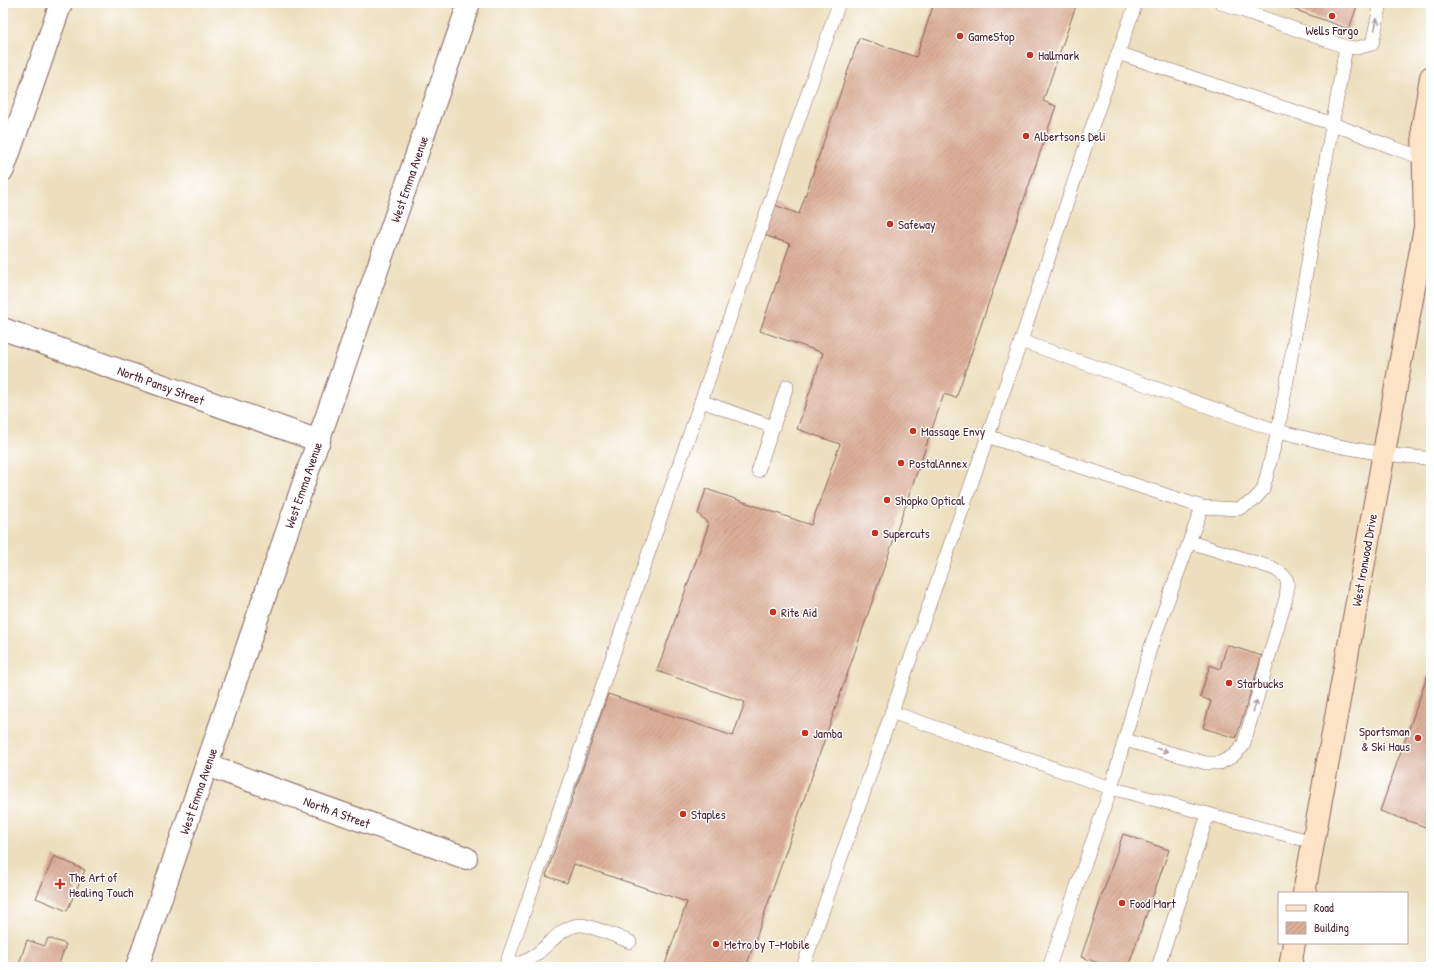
<svg xmlns="http://www.w3.org/2000/svg" width="1434" height="970" font-family="'Patrick Hand',sans-serif">
	<style>
		.building { fill: url(#building-hatch) }
		.lines { fill: none; stroke-linecap: round; stroke-linejoin: round }
		.lane-casing { stroke: #83625e; stroke-width: 14 }
		.street-casing { stroke: #83625e; stroke-width: 24 }
		.secondary-casing { stroke: #83625e; stroke-width: 24 }
		.lane { stroke: #fff; stroke-width: 13 }
		.street { stroke: #fff; stroke-width: 22 }
		.secondary { stroke: #fee4c6; stroke-width: 22 }
		.oneway { stroke: #ae9aa0 }
		.poi-dot { fill: #c8321e; stroke: #fff; stroke-width: 1.5 }
		.labels { text-anchor: middle; stroke-width: 3; stroke-linejoin: round; paint-order: stroke }
		.poi-label { font-size: 13px; fill: #4a1f2b; stroke: #fff; text-anchor: start }
		.street-label { font-size: 13px; fill: #4a1f2b; stroke: #fff }
	</style>
	<defs>
		<pattern id="building-hatch" width="6" height="6" patternUnits="userSpaceOnUse"><rect width="6" height="6" fill="#dbae97"/><path d="M-1 1l2-2M0 6l6-6M5 7l2-2" fill="none" stroke="#bd9582"/></pattern>
	</defs>
	<rect width="100%" height="100%" fill="#fff"/>
	<filter id="ink" filterUnits="userSpaceOnUse"><feTurbulence type="fractalNoise" baseFrequency=".025" numOctaves="2"/><feDisplacementMap in="SourceGraphic" scale="8" xChannelSelector="R" yChannelSelector="G"/><feConvolveMatrix kernelMatrix="1 2 1 2 8 2 1 2 1" color-interpolation-filters="sRGB"/></filter>
	<filter id="wash" filterUnits="userSpaceOnUse"><feTurbulence type="fractalNoise" baseFrequency=".012" numOctaves="4" result="noise"/><feDisplacementMap in="SourceGraphic" scale="16" xChannelSelector="R" yChannelSelector="G"/><feGaussianBlur stdDeviation="0.9" result="paint"/><feColorMatrix in="noise" values="0 0 0 0 0 0 0 0 0 0 0 0 0 0 0 0 0 1.4 0 .05"/><feComposite in="paint" operator="in"/></filter>
	<g filter="url(#wash)">
		<rect width="100%" height="100%" fill="#eddfbd"/>
		<g id="blocks">
			<g class="building">
				<path d="M934,3h143l-34,98 13,5 -100,292 -12,-4 -198,573h-82l23,-65 -113,-38 -7,19 -21,-7 62,-182 125,42 12,-34 -88,-31 52,-147 -11,-10 8,-25 105,36 29,-81 -43,-15 26,-76 -63,-22 30,-87 -29,-10 11,-30 27,10 60,-176 57,19z"/>
				<path d="M1276,3h82l-9,26z"/>
				<path d="M1227,645l35,11 -26,82 -33,-10 8,-27 -11,-4 10,-32 10,4z"/>
				<path d="M1431,666v163l-51,-18z"/>
				<path d="M1123,834l46,16 -41,117h-18l-29,-10z"/>
				<path d="M54,856l31,14 -18,41 -31,-13z"/>
				<path d="M48,938l18,6 -8,23h-40l9,-27 18,6z"/>
			</g>
		</g>
	</g>
	<g filter="url(#ink)">
		<use href="#blocks" fill-opacity="0" stroke="#83625e" stroke-width="1"/>
		<g class="lines">
			<defs>
				<g id="lane">
					<path d="M1221,3l125,44 11,1 15,-4 9,-41"/>
					<path d="M1118,53l215,71 61,24 29,10"/>
					<path d="M1021,341l257,90 60,15 45,8 42,4 6,2"/>
					<path d="M701,401l72,26"/>
					<path d="M987,436l215,71 36,2 15,-8 10,-11 15,-59 68,-384"/>
					<path d="M758,471l29,-85"/>
					<path d="M891,712l220,76 202,54"/>
					<path d="M1125,740l81,23h14l13,-7 10,-10 3,-10 40,-138c2,-18 4,-20 -13,-30l-83,-26"/>
					<path d="M507,963c31,7 44,-36 73,-38 7,-1 41,13 50,17"/>
					<path d="M505,967l334,-964"/>
					<path d="M803,967l218,-626 72,-217 43,-121"/>
					<path d="M1049,967l62,-179 39,-139 52,-142"/>
					<path d="M1158,967l50,-153"/>
				</g>
				<g id="street">
					<path d="M3,170l58,-167"/>
					<path d="M3,329l316,112"/>
					<path d="M207,765l259,93"/>
					<path d="M137,967l332,-964"/>
				</g>
				<g id="secondary">
					<path d="M1304,893l121,-666 -2,-102 8,-48"/>
					<path d="M1290,967l4,-24"/>
				</g>
			</defs>
			<use href="#lane" class="lane-casing"/>
			<use href="#street" class="street-casing"/>
			<use href="#secondary" class="secondary-casing"/>
			<use href="#lane" class="lane"/>
			<use href="#street" class="street"/>
			<use href="#secondary" class="secondary"/>
		</g>
		<defs><path id="oneway-shaft" d="M-6 0H5M1.5-3L5.5 0L1.5 3" fill="none" stroke-width="1.6" stroke-linecap="round" stroke-linejoin="round"/></defs>
		<g class="oneway">
			<use href="#oneway-shaft" transform="translate(1376 24) rotate(-77)"/>
			<use href="#oneway-shaft" transform="translate(1255 706) rotate(-74)"/>
			<use href="#oneway-shaft" transform="translate(1162 750) rotate(16)"/>
		</g>
	</g>
	<g class="poi-dot">
		<circle cx="1332" cy="16" r="4"/>
		<circle cx="960" cy="36" r="4"/>
		<circle cx="1030" cy="55" r="4"/>
		<circle cx="1026" cy="136" r="4"/>
		<circle cx="890" cy="224" r="4"/>
		<circle cx="913" cy="431" r="4"/>
		<circle cx="901" cy="463" r="4"/>
		<circle cx="887" cy="500" r="4"/>
		<circle cx="875" cy="533" r="4"/>
		<circle cx="773" cy="612" r="4"/>
		<circle cx="1229" cy="683" r="4"/>
		<circle cx="805" cy="733" r="4"/>
		<circle cx="1418" cy="738" r="4"/>
		<circle cx="683" cy="814" r="4"/>
		<path d="M58 878h4v4h4v4h-4v4h-4v-4h-4v-4h4z"/>
		<circle cx="1122" cy="903" r="4"/>
		<circle cx="716" cy="944" r="4"/>
	</g>
	<g class="labels">
		<g class="poi-label">
			<text x="1332" y="35" text-anchor="middle">Wells Fargo</text>
			<text x="968" y="41">GameStop</text>
			<text x="1038" y="60">Hallmark</text>
			<text x="1034" y="141">Albertsons Deli</text>
			<text x="898" y="229">Safeway</text>
			<text x="921" y="436">Massage Envy</text>
			<text x="909" y="468">PostalAnnex</text>
			<text x="895" y="505">Shopko Optical</text>
			<text x="883" y="538">Supercuts</text>
			<text x="781" y="617">Rite Aid</text>
			<text x="1237" y="688">Starbucks</text>
			<text x="1410" y="736" text-anchor="end">Sportsman<tspan x="1410" dy="15">&amp; Ski Haus</tspan></text>
			<text x="813" y="738">Jamba</text>
			<text x="691" y="819">Staples</text>
			<text x="69" y="882">The Art of<tspan x="69" dy="15">Healing Touch</tspan></text>
			<text x="1130" y="908">Food Mart</text>
			<text x="724" y="949">Metro by T-Mobile</text>
		</g>
		<g class="street-label">
			<text transform="translate(409 179) rotate(-71)" y="5">West Emma Avenue</text>
			<text transform="translate(161 385) rotate(20)" y="5">North Pansy Street</text>
			<text transform="translate(303 485) rotate(-71)" y="5">West Emma Avenue</text>
			<text transform="translate(1364 560) rotate(-80)" y="5">West Ironwood Drive</text>
			<text transform="translate(198 791) rotate(-71)" y="5">West Emma Avenue</text>
			<text transform="translate(337 812) rotate(20)" y="5">North A Street</text>
		</g>
	</g>
	<rect width="1434" height="970" fill="none" stroke="#fff" stroke-width="16"/>
	<rect x="1278" y="892" width="130" height="52" fill="#ffffff" stroke="#b7a5aa"/>
	<rect x="1286" y="905" width="20" height="6" fill="#fee4c6" stroke="#b7a5aa"/>
	<text x="1314" y="912" font-size="12" fill="#4a1f2b">Road</text>
	<rect x="1286" y="922" width="20" height="12" fill="url(#building-hatch)" stroke="#b7a5aa"/>
	<text x="1314" y="932" font-size="12" fill="#4a1f2b">Building</text>
</svg>
